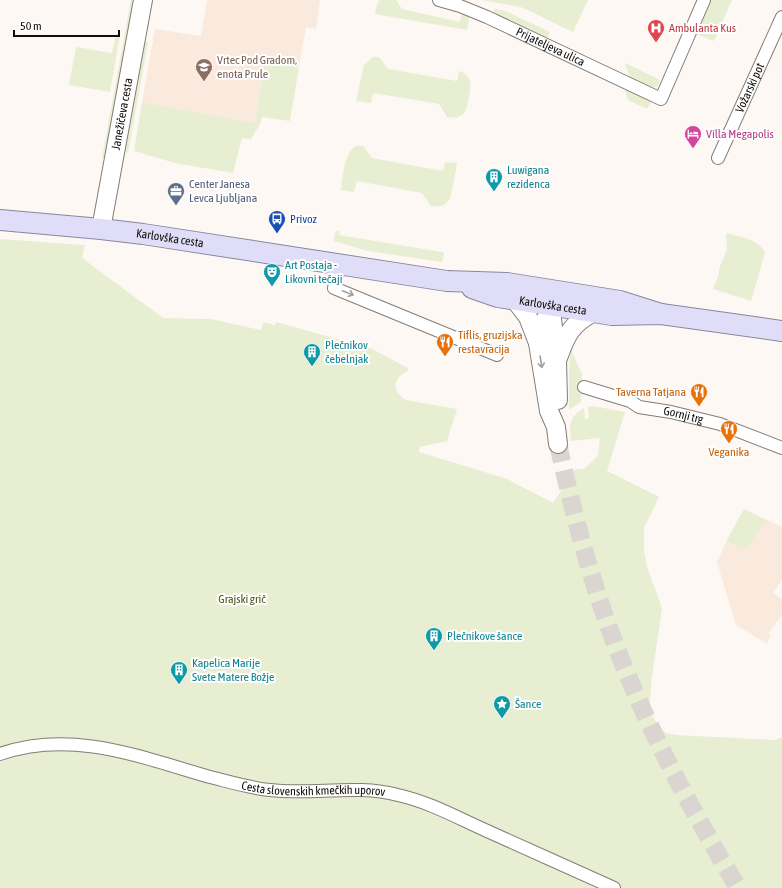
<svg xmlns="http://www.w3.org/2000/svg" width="782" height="888" font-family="'Asap Condensed',sans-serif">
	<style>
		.built { fill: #faeade }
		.green { fill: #e7eed1 }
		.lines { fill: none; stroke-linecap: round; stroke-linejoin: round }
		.secondary-tunnel { stroke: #dad5d1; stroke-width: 18; stroke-dasharray: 18 9; stroke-linecap: butt }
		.street-casing { stroke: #847c76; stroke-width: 14 }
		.secondary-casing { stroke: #847c76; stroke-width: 20 }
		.primary-casing { stroke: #8a86a2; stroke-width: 22 }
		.street { stroke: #fff; stroke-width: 12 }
		.secondary { stroke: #fff; stroke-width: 18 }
		.primary { stroke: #e0ddf8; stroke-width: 20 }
		.oneway { stroke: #a09f9d }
		.labels { text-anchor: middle; stroke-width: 4; stroke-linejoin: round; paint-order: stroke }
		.health-label { font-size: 12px; fill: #be3a42; stroke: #fff; text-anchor: start }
		.street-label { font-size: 12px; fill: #110e0b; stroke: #fff }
		.education-label { font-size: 12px; fill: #785e54; stroke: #fff; text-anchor: start }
		.hotel-label { font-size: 12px; fill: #b23c85; stroke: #fff; text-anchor: start }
		.culture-label { font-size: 12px; fill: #0d838f; stroke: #fff; text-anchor: start }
		.service-label { font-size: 12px; fill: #4e5e75; stroke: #fff; text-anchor: start }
		.transit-label { font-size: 12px; fill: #164399; stroke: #fff; text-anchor: start }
		.food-label { font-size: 12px; fill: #c56008; stroke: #fff; text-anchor: start }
		.park-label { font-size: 12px; fill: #4d5619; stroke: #fff }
	</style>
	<rect width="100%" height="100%" fill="#fef8f4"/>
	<g class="built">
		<path d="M207,0h113l-4,29 -10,-2 -6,34 -34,-5 -11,67 -113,-21 13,-73 46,7z"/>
		<path d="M744,509l38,18v53l-9,13 9,6v16l-13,18 2,2 -4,9 -31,-19 -19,-63 10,-22z"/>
	</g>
	<g class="green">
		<path d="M131,0h4l-30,158h-3z"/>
		<path d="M380,0h16l6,9 58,13 2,-9 8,2 -3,15 -92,-16 2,-10z"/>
		<path d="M481,0h107l-15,32 -52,-25z"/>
		<path d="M711,0h21l-18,41 -18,-7z"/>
		<path d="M494,9l9,1 47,22 -3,6 -54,-25z"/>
		<path d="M116,34l4,1 -10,57 -41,-7 7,-38 36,6z"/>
		<path d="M144,41l4,1 -20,111 -3,-1 1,-13z"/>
		<path d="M266,56l34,5 -10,60 -28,-4 -2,7 -9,15 -9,-1 -9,35 -58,-10 -41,-12 8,-49 113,21z"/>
		<path d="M373,57h6l9,12 69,12 2,-10c14,4 12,15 10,26 -2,14 -5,23 -22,20l-8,-13 -66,-11 -2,10 -15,-2 8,-36z"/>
		<path d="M625,63l35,17 -3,7h-6l-21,-9z"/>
		<path d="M626,88l23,11 2,3 -4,7 -19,-9 -3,-9z"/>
		<path d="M356,146h7l9,12 71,13 2,-9 12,1c-1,8 -3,15 -4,23 -3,15 -5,22 -22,20l-9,-13 -65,-12 -3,11 -13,-2c2,-13 3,-38 15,-44z"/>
		<path d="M337,231h3l-1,4 103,17 2,1 -2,9 -74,-11 -34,-10 1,-8z"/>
		<path d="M726,233c14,4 33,6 39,20l-14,48 -38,-12 6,-15v-5l8,-20z"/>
		<path d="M0,239l85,6 -3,13 81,60 48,1 50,11 2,-8 12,3 1,-3 94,26 38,20v3c-15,6 -17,20 -2,29l51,9 -10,32 -27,6 -1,5 88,27 46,24 12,-18 7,-14 5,-2h7l14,-13 2,-18 -29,3c-2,-16 -2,-24 13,-33l1,11 4,-1 -1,-11 5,-1 32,6 -18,59 52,26 -15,31v22l3,17 15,41 -11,76 -1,20 2,11 7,12 7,6 9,2 100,5 7,-3v151h-782z"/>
		<path d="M571,350l11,24 -1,28 -12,8v-41z"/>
		<path d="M744,509l22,11 -19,28 -4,-2 -2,3 -14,-9z"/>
	</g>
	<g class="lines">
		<path class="secondary-tunnel" d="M558,444c16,73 35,146 63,215 32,80 73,155 117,229"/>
		<defs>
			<g id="street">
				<path id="s1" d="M439,0l21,6 27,11 174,82 43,-99"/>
				<path id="s2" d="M718,158l64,-141"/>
				<path d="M339,264l-5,24 163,67"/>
				<path id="s3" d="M584,387l46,14 9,6 32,5 49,12 62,24"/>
				<path id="s4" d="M0,754c72,-25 140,3 210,23 20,5 40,11 60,13 42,5 87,-6 128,5 31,7 58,22 87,35 43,19 86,39 129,58"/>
			</g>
			<g id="secondary">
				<path id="s5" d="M101,229l42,-229"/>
				<path d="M515,300l13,17 10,26"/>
				<path d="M549,309l3,10 5,42 1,39"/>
				<path d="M558,358c8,-23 13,-34 36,-46"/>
				<path d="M558,444l-2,-17 -7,-16 -11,-68c4,-21 9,-33 29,-42"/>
			</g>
			<g id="primary">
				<path id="s6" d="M0,220l101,9 42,5 304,47 60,2 113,18 41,13"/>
				<path id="s7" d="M472,288l26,9 114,18 49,-1 121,17"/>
			</g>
		</defs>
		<use href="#street" class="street-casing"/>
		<use href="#secondary" class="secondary-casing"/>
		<use href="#primary" class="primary-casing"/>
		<use href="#street" class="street"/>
		<use href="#secondary" class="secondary"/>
		<use href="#primary" class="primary"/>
	</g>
	<defs><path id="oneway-shaft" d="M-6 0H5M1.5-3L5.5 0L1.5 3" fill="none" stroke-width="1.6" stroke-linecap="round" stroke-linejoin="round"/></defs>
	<g class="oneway">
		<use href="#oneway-shaft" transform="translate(348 293) rotate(22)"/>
		<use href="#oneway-shaft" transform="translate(541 362) rotate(81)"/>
	</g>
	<defs>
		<symbol id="hospital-pin" viewBox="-11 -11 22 30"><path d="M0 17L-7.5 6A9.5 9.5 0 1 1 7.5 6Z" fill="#e0444e" stroke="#fff"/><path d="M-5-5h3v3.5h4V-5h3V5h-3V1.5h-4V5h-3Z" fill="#fff"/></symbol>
		<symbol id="school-pin" viewBox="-11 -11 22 30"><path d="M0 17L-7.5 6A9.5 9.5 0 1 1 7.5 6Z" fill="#8d6e63" stroke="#fff"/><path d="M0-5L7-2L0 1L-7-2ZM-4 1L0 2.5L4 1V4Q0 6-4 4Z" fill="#fff"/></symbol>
		<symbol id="hotel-pin" viewBox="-11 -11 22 30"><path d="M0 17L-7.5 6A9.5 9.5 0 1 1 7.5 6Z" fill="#d1479c" stroke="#fff"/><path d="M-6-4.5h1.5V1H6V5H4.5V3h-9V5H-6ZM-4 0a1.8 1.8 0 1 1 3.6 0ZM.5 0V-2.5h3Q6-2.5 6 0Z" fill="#fff"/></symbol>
		<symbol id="building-pin" viewBox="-11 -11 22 30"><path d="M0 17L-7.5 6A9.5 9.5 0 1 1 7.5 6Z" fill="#0f9aa8" stroke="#fff"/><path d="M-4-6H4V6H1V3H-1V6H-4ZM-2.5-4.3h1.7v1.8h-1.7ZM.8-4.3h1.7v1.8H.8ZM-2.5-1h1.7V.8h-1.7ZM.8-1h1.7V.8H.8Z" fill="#fff"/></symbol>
		<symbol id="office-pin" viewBox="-11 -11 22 30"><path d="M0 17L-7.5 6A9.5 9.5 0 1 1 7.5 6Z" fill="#5c6f8a" stroke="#fff"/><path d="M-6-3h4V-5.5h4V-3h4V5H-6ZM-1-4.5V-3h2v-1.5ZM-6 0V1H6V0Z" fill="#fff"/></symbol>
		<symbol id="bus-pin" viewBox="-11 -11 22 30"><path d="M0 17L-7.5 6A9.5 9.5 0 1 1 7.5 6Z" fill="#1a4fb4" stroke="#fff"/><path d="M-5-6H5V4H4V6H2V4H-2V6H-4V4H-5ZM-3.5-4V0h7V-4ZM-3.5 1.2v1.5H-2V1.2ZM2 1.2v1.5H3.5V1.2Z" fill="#fff"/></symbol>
		<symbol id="theatre-pin" viewBox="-11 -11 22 30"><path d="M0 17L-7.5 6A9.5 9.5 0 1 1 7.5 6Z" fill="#0f9aa8" stroke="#fff"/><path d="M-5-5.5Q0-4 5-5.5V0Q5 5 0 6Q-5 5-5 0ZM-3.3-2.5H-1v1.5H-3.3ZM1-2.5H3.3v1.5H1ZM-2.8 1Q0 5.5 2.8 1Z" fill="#fff"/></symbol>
		<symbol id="restaurant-pin" viewBox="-11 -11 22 30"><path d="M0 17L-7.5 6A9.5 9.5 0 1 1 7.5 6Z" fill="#e8710a" stroke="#fff"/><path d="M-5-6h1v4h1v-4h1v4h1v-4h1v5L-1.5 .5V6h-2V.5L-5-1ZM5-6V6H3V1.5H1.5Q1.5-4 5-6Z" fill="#fff"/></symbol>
		<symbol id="sight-pin" viewBox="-11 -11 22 30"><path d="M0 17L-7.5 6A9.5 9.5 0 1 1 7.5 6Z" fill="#0f9aa8" stroke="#fff"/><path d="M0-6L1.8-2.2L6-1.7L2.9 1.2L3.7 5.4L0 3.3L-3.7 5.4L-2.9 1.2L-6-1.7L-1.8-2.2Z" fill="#fff"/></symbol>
	</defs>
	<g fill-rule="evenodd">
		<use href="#hospital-pin" x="646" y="18" width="20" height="27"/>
		<use href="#school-pin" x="194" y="57" width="20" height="27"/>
		<use href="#hotel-pin" x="683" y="124" width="20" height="27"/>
		<use href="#building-pin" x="484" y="167" width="20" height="27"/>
		<use href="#office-pin" x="166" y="181" width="20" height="27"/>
		<use href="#bus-pin" x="267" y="209" width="20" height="27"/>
		<use href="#theatre-pin" x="262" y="262" width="20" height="27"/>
		<use href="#restaurant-pin" x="435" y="332" width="20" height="27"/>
		<use href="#building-pin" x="302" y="342" width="20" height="27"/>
		<use href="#restaurant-pin" x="689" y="382" width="20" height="27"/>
		<use href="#restaurant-pin" x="719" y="419" width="20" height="27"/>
		<use href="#building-pin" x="424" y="626" width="20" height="27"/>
		<use href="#building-pin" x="169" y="660" width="20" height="27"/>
		<use href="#sight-pin" x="492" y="694" width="20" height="27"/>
	</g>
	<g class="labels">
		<g class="health-label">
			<text x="669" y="32">Ambulanta Kus</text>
		</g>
		<g class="street-label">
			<text dy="4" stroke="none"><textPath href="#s1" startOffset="121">Prijateljeva ulica</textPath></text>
			<text dy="4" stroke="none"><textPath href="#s2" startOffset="77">Vožarski pot</textPath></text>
			<text dy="4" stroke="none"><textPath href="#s5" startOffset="117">Janežičeva cesta</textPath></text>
			<text dy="4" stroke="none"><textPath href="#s6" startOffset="171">Karlovška cesta</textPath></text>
			<text dy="4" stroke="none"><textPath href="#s7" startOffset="83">Karlovška cesta</textPath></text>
			<text dy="4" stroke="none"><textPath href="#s3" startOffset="104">Gornji trg</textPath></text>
			<text dy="4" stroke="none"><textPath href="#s4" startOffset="320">Cesta slovenskih kmečkih uporov</textPath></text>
		</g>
		<g class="education-label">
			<text x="217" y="64">Vrtec Pod Gradom,<tspan x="217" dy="14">enota Prule</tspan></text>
		</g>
		<g class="hotel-label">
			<text x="706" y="138">Villa Megapolis</text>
		</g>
		<g class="culture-label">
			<text x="507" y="174">Luwigana<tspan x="507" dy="14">rezidenca</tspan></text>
			<text x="285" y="269">Art Postaja -<tspan x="285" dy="14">Likovni tečaji</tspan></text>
			<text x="325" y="349">Plečnikov<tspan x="325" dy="14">čebelnjak</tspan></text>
			<text x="447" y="640">Plečnikove šance</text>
			<text x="192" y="667">Kapelica Marije<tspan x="192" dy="14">Svete Matere Božje</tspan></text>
			<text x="515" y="708">Šance</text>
		</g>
		<g class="service-label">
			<text x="189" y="188">Center Janesa<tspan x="189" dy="14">Levca Ljubljana</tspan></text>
		</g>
		<g class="transit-label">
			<text x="290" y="223">Privoz</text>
		</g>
		<g class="food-label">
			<text x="458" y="339">Tiflis, gruzijska<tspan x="458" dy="14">restavracija</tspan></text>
			<text x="686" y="396" text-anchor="end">Taverna Tatjana</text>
			<text x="729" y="456" text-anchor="middle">Veganika</text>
		</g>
		<g class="park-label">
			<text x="242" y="603">Grajski grič</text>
		</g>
	</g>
	<path d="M14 30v6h105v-6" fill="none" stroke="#110e0b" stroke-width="2"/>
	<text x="20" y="30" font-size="12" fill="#110e0b" stroke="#ffffff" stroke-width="3" paint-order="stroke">50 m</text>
</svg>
